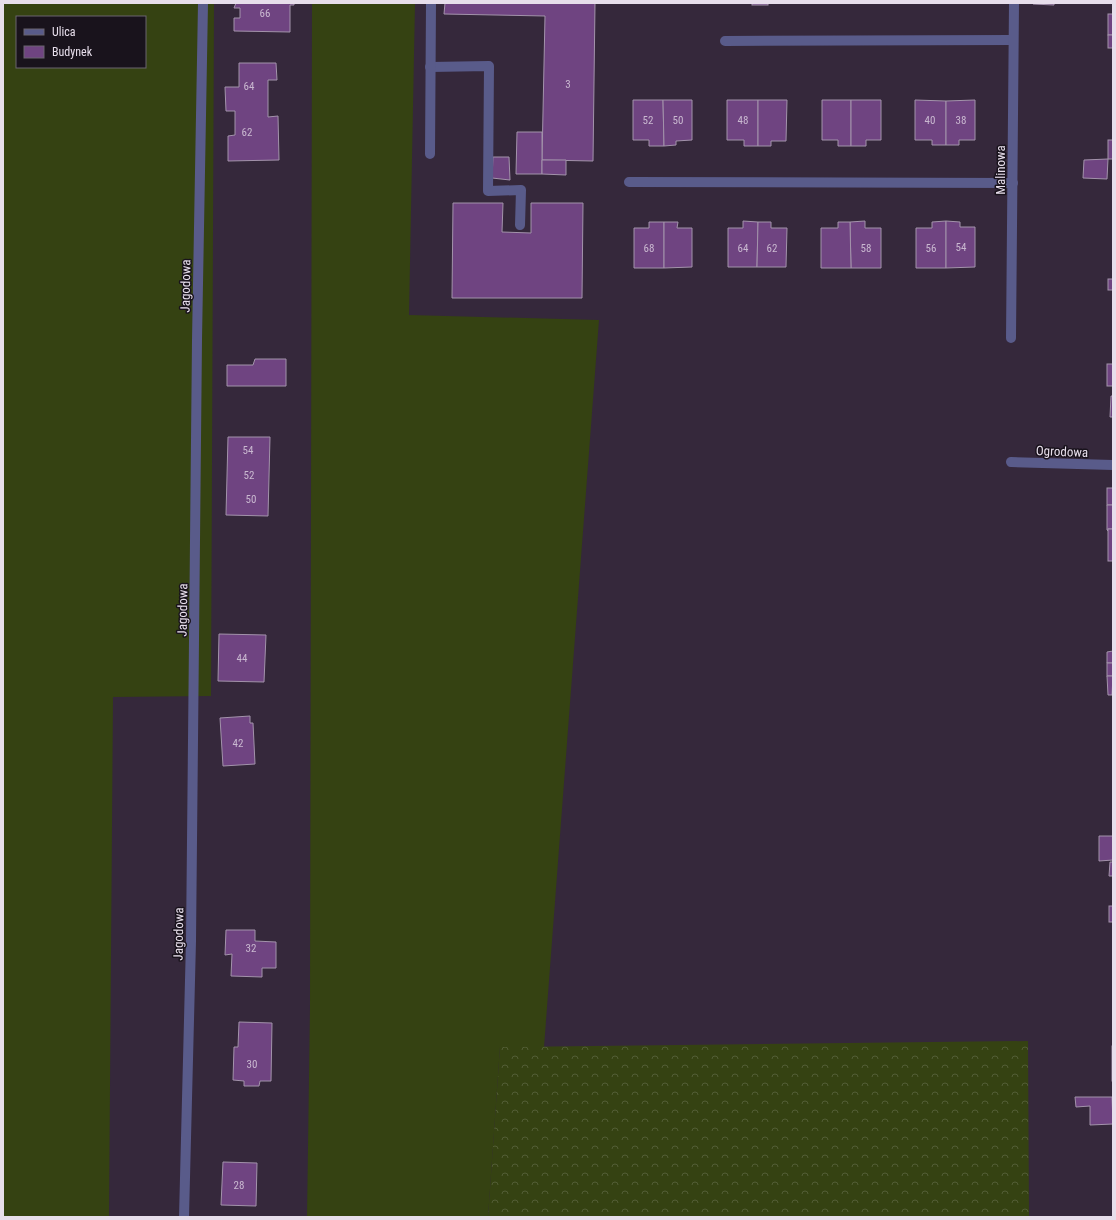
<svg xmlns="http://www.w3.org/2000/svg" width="1116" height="1220" font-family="'Roboto Condensed',sans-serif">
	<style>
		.grass { fill: #354212; fill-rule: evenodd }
		.forest { fill: url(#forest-crowns) }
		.building { fill: #6f4481; stroke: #a393ab }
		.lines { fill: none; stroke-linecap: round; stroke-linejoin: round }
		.lane { stroke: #595b8a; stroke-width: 10 }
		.street { stroke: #595b8a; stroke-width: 10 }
		.labels { text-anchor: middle; stroke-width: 3; stroke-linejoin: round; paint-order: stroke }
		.number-label { font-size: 11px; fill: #c9b8d0 }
		.street-label { font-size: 13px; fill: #e7deeb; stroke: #19131c }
	</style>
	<defs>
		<pattern id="forest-crowns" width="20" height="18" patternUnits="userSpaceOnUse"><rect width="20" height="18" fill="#354212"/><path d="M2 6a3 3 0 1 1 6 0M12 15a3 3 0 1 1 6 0" fill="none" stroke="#525d35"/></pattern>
	</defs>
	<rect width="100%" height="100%" fill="#35283b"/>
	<g class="grass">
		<path d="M3,3h211l-3,693 -98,1 -4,520h-106zM17,17h128v50h-128z"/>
		<path d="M312,3h103l-6,312 190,5 -55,727h-44l-12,170h-181l3,-209z"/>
	</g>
	<path class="forest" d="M1028,1041l1,176h-541l12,-170z"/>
	<g class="building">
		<path d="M236,3h58v2h-4v27l-56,-1v-13h6v-10h-6z"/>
		<path d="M445,3h150l-2,158 -51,-1 3,-144 -101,-2z"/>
		<rect x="752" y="3" width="16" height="2"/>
		<path d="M1033,3h21v2l-21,-1z"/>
		<rect x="1108" y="14" width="5" height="21"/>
		<rect x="1108" y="35" width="5" height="13"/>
		<path d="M239,63h37l1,17h-9v37l10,-1 1,44 -51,1v-25l7,-1v-24h-9l-1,-24h14z"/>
		<path d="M633,100h30l1,46h-15v-6h-16z"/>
		<path d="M663,100h29v40l-16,1v4l-12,1z"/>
		<path d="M727,100h31v46h-14v-6h-17z"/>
		<path d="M758,100h29l-1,41h-15v5h-13z"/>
		<path d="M822,100h29v46h-13v-6h-16z"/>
		<path d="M851,100h30v40h-15v6h-15z"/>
		<path d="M915,100l31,1v44h-14v-5h-17z"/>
		<path d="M975,100v40h-16v5h-13v-44z"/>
		<path d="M517,132h25v42h-26z"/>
		<rect x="1108" y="140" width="5" height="19"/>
		<path d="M493,157h16l1,23 -18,-2z"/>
		<path d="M1108,159l-1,20 -24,-1 1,-18z"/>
		<path d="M542,160h24v15l-24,-1z"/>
		<path d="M453,203h50l-1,29 29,1v-30h52l-1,95h-130z"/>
		<path d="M743,221l15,1 -1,45h-29v-39h15z"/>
		<path d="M865,221v7h16v40h-30l-1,-46z"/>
		<path d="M946,221v47h-30v-40h16v-6z"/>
		<path d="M946,221l14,1v5h15v40l-29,1z"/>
		<path d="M649,222h15v46h-30v-40h15z"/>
		<path d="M664,222h14l-1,6h15v39l-28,1z"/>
		<path d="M758,222h13v6h16l-1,39h-29z"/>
		<path d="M838,222h12l1,46h-30v-40h17z"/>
		<rect x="1108" y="279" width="5" height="11"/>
		<path d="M255,359h31v27h-59v-21h26z"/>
		<rect x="1107" y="364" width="6" height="22"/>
		<path d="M1111,396h2v21h-3z"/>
		<path d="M228,437h42l-2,79 -42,-1z"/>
		<rect x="1107" y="488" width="6" height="17"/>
		<path d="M1107,505h6v24h-5v2l-1,-1z"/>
		<rect x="1108" y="529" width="5" height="32"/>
		<path d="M219,634l47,1 -2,47 -46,-1z"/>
		<path d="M1113,651v12h-6v-11z"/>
		<rect x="1107" y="663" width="6" height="13"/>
		<path d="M1107,676h6l-1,19h-4z"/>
		<path d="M250,716v7h3l2,41 -32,2 -3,-48z"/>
		<path d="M1099,836h14v24l-14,1z"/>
		<path d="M1110,862h3v14h-4z"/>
		<rect x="1109" y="906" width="4" height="16"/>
		<path d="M226,930h29v11l21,1v26h-14v9l-31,-1 1,-22 -7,1z"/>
		<path d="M239,1022l33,1 -1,58h-11l-1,5h-15v-5l-11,-1 1,-33h4z"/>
		<rect x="1112" y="1046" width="1" height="35"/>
		<path d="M1075,1097h37l1,27 -23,1v-19l-14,1z"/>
		<path d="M223,1162l34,1 -1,43 -35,-1z"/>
	</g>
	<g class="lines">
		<g class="lane">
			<path d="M725,41l288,-1"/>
			<path d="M430,67l59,-1 -1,125 33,-1 -1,35"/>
			<path d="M430,154l1,-151"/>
			<path d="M629,182l384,1"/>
			<path d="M1011,462l102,3"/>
		</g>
		<g class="street">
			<path d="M1011,338l3,-335"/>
			<path d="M184,1217l7,-276 6,-601 6,-337"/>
		</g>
	</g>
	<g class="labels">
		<g class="number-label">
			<text x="265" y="17">66</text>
			<text x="568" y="88">3</text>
			<text x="249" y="90">64</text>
			<text x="648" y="124">52</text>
			<text x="678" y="124">50</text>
			<text x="743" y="124">48</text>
			<text x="930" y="124">40</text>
			<text x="961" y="124">38</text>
			<text x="247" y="136">62</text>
			<text x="961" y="251">54</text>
			<text x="649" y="252">68</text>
			<text x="743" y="252">64</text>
			<text x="772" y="252">62</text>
			<text x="866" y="252">58</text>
			<text x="931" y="252">56</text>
			<text x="248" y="454">54</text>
			<text x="249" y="479">52</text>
			<text x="251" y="503">50</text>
			<text x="242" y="662">44</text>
			<text x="238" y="747">42</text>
			<text x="251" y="952">32</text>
			<text x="252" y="1068">30</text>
			<text x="239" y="1189">28</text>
		</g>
		<g class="street-label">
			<text transform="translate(1000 170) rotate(-90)" y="5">Malinowa</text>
			<text transform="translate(185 286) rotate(-89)" y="5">Jagodowa</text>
			<text transform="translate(1062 451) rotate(2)" y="5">Ogrodowa</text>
			<text transform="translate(182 610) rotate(-89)" y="5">Jagodowa</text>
			<text transform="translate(178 934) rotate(-89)" y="5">Jagodowa</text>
		</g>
	</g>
	<rect width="1116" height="1220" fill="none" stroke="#e7deeb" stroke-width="8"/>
	<rect x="16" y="16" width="130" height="52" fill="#19131c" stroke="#6b646f"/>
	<rect x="24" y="29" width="20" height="6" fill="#595b8a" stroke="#6b646f"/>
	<text x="52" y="36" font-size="12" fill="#e7deeb">Ulica</text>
	<rect x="24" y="46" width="20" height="12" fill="#6f4481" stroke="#6b646f"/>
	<text x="52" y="56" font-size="12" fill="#e7deeb">Budynek</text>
</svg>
